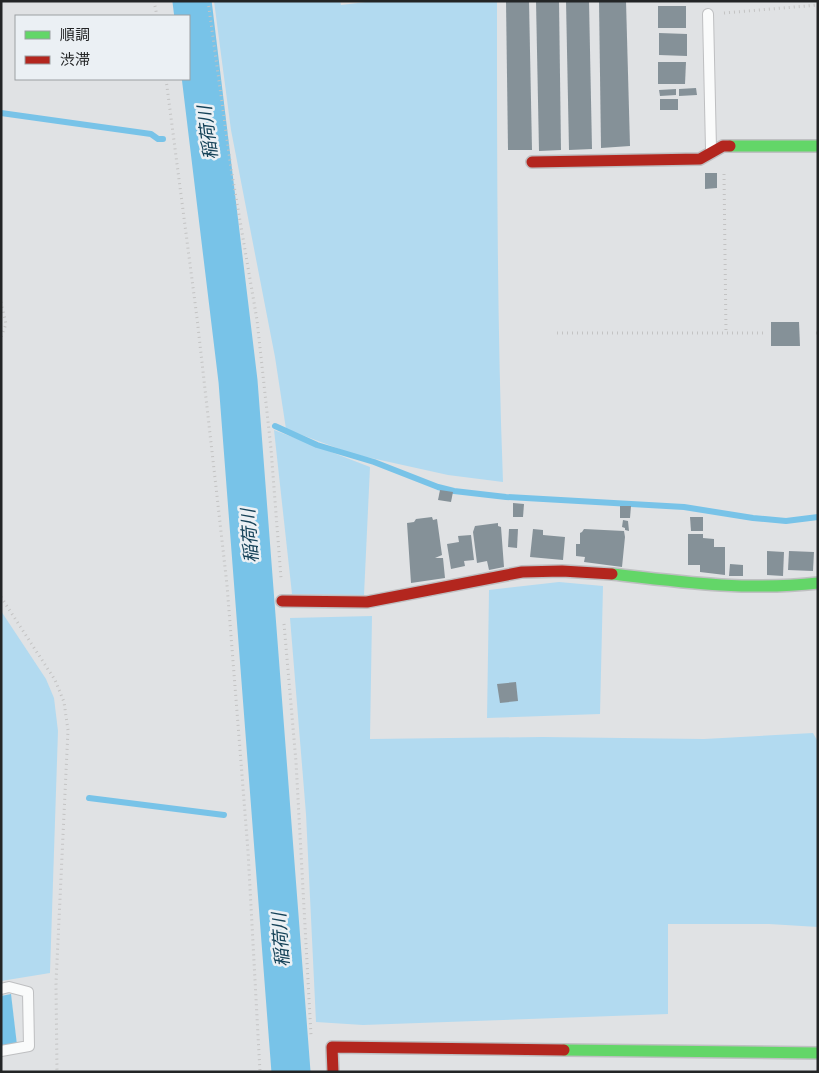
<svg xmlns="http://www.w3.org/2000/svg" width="819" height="1073" font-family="Montserrat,'Noto Sans JP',sans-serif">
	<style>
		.green { fill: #b2daf0 }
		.water { fill: #78c3e8 }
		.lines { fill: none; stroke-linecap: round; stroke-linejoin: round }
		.stream { stroke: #78c3e8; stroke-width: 6 }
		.river { stroke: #78c3e8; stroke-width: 39 }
		.building { fill: #859198 }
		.lane-casing { stroke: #bebfc1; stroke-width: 12 }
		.fast-casing { stroke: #bebfc1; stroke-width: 14 }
		.jam-casing { stroke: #bebfc1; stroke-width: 14 }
		.path { stroke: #c3c3c3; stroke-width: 3; stroke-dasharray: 1 4; stroke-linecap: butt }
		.lane { stroke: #fafbfb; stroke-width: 10 }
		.fast { stroke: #63d668; stroke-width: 11 }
		.jam { stroke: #b3261e; stroke-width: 11 }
		.labels { text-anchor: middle; stroke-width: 5; stroke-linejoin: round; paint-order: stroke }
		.water-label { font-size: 18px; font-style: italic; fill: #154258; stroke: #ebf0f4 }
	</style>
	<rect width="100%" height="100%" fill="#e0e2e4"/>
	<g class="green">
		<path d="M214,1h126l1,4 33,-4h123c0,161 0,321 6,481l-55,-7 -95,-21 -67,-25 -11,-72 -44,-227z"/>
		<path d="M274,430l96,37 -6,128 -72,-1z"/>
		<path d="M559,582l44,4 -3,128 -113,4 2,-128z"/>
		<path d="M1,611l45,68 8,19 4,33 -8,242 -49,8z"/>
		<path d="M372,616l-2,123 172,-2 162,2 109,-6 5,9v185l-49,-3h-101v90l-305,11 -47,-3 -10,-208 -16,-196z"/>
	</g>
	<path class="water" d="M11,994l6,51 -16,2v-51z"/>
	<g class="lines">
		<g class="stream">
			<path d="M1,113l150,21 7,5h5"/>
			<path d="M275,426l42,19 57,17 64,25 16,4 52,6 178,10 69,11 33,3 32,-4"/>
			<path d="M89,798l135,17"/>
		</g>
		<path class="river" d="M192,1l46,380 53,691"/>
	</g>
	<g class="building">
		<path d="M506,1h23l3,149h-24z"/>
		<path d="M536,1h23l2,149 -22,1z"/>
		<path d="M566,1h23l3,148 -23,1z"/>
		<path d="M599,1h27l4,145 -29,2z"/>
		<rect x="658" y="6" width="28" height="22"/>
		<path d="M659,33l28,1v22l-28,-1z"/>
		<path d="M658,62h28l-1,22h-27z"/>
		<path d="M696,88l1,7 -18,1v-7z"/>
		<path d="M676,89v6l-16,1 -1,-6z"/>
		<rect x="660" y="99" width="18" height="11"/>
		<path d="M705,173h12v15l-12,1z"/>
		<path d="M771,322h28l1,24h-29z"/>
		<path d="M440,490l13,2 -2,10 -13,-2z"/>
		<path d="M513,503l11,1 -1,13h-10z"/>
		<path d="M620,506h11l-1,12h-10z"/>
		<path d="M432,517l1,3 4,-1 5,36 -7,3h8l2,20 -34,5 -4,-60 7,-1 2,-3z"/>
		<path d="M690,517h13v14h-12z"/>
		<path d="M623,520l5,1 1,10 -4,-1v-2l-3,-1z"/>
		<path d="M498,523v3l3,1 3,40 -15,3 -2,-9 -10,2 -4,-31 2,-6z"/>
		<path d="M509,529h9l-1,19 -9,-1z"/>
		<path d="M533,529l10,1v5l22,2 -2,23 -33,-3z"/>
		<path d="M584,529l40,2 1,6 -3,30 -38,-5 1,-5 -9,-1v-12h4v-11l2,-1z"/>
		<path d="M688,534h15v4l11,1v8h11v28l-25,-3v-7h-12z"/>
		<path d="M471,535l3,25 -10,1 1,5 -14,3 -4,-25 12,-2 -1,-6z"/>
		<path d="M767,551l17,1 -1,24 -16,-1z"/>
		<path d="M789,551l25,1 -1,19 -25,-1z"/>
		<path d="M730,564l13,1v11h-14z"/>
		<path d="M516,682l2,19 -18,2 -3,-19z"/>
	</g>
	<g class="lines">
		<defs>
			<g id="lane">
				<path d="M708,14l3,135"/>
				<path d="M1,989l8,-2 19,5 1,54 -28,5"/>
			</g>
			<g id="fast">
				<path d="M730,146h88"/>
				<path d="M612,574c69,8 137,17 206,9"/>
				<path d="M564,1050l254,3"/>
			</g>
			<g id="jam">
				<path d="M532,162l168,-3 23,-13h7"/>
				<path d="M282,601l85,1 155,-30 40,-1 50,3"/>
				<path d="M333,1072l-1,-25 232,3"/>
			</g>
		</defs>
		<use href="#lane" class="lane-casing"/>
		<use href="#fast" class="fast-casing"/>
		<use href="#jam" class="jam-casing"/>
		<g class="path">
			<path d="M154,1l3,15"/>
			<path d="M208,1l23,167 26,152 14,129 10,129"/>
			<path d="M724,13l94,-8"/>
			<path d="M166,79l31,239 30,267 21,266 12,221"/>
			<path d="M724,174l2,159"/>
			<path d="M1,302l5,22 -5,13"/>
			<path d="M557,333h206"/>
			<path d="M816,333h2"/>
			<path d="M1,597l54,83 9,22 4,28 -12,253 1,89"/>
			<path d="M284,624l12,138 15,273"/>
		</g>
		<use href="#lane" class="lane"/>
		<use href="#fast" class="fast"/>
		<use href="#jam" class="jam"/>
	</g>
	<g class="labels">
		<g class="water-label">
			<text transform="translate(208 133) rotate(-97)" y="6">稲荷川</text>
			<text transform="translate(250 536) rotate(-94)" y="6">稲荷川</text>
			<text transform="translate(281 940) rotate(-94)" y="6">稲荷川</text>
		</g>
	</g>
	<rect width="819" height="1073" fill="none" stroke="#232526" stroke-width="5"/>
	<rect x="15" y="15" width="175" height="65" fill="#ebf0f4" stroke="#9b9fa2"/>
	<rect x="25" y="31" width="25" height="8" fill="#63d668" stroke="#9b9fa2"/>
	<text x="60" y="40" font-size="15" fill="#232526">順調</text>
	<rect x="25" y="56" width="25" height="8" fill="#b3261e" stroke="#9b9fa2"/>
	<text x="60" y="65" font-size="15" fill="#232526">渋滞</text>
</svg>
